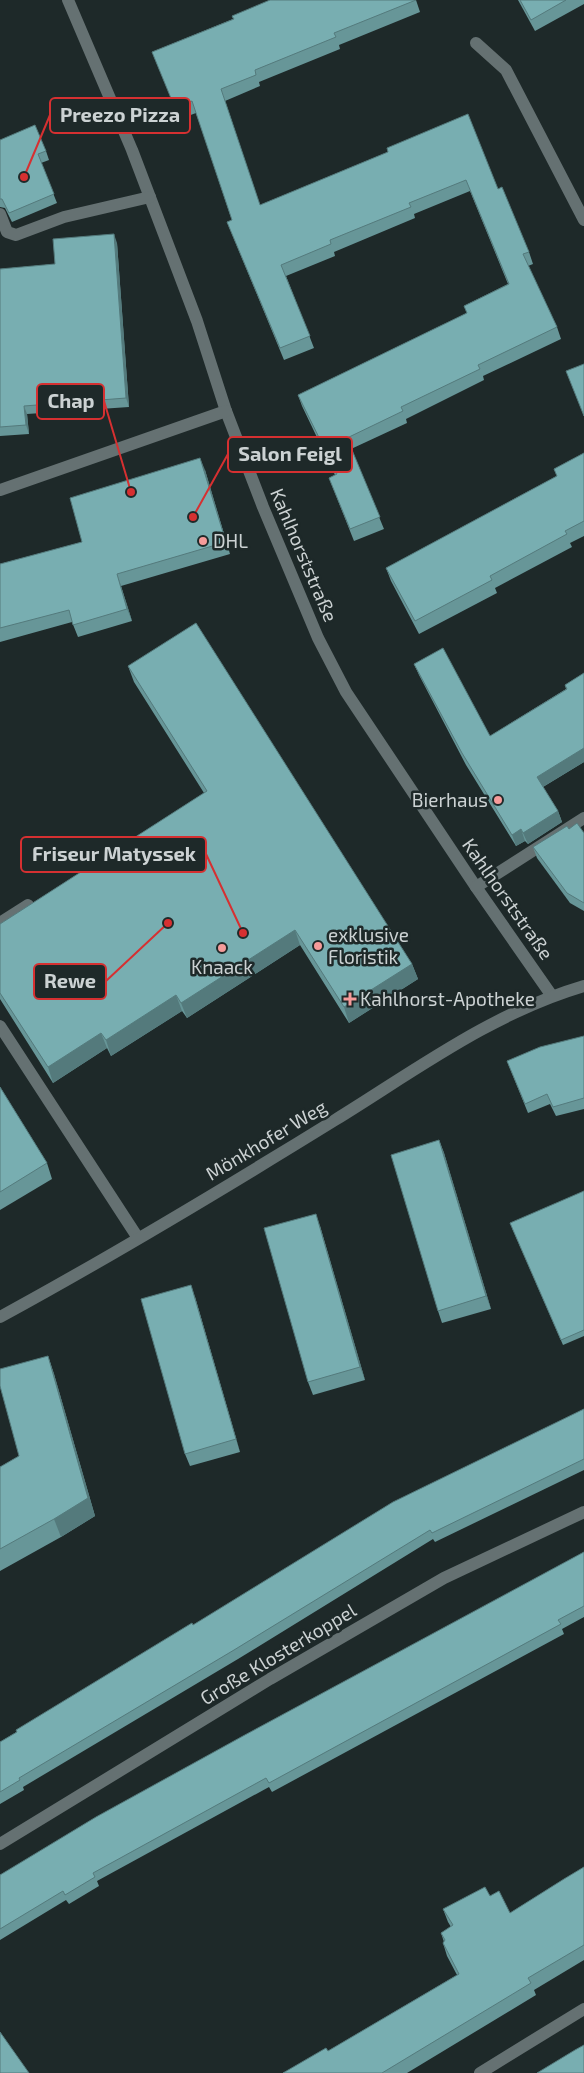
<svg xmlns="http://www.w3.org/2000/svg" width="584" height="2073" font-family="'Exo 2',sans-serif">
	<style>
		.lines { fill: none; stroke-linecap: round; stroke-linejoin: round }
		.minor { stroke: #657172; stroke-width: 12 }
		.wall { fill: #679698 }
		.shaded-wall { fill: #547a7c }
		.building { fill: #78aeb1; stroke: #547a7c }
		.poi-dot { fill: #f59b9a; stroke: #1e2929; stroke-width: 2 }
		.labels { text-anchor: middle; stroke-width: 5; stroke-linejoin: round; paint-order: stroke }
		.poi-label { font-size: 19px; fill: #ccd2d3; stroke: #1e2929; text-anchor: start }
		.street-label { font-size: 19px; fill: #ccd2d3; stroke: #1e2929 }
		.leader { fill: none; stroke: #d63031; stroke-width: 2 }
		.callout-dot { fill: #d63031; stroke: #1e2929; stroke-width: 2 }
		.callout { fill: #1e2929; stroke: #d63031; stroke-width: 2 }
		.callout-label { font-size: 20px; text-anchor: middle; font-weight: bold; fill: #ccd2d3 }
	</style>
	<rect width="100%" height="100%" fill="#1e2929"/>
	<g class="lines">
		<g class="minor">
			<path d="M68,0l64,150 65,171 29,90 37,96 55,131 28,54 130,195 76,109"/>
			<path d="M476,43l30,27 78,150"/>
			<path d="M0,214l7,18 9,3 48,-18 86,-20"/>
			<path d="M0,490l226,-79"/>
			<path d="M476,887l108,-69"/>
			<path d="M0,923l28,-18"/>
			<path d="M0,1026l138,212"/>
			<path d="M0,1317c114,-62 225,-129 335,-197 81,-50 157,-107 249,-134"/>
			<path d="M0,1844l270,-165 174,-101 140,-66"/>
			<path d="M480,2073l104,-64"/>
		</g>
	</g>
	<g class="wall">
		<path d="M416,0l4,12 -81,33 1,4 -81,33 1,4 -35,15 35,104 128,-53 110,37 31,63 4,12 -5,2 29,61 4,12 -78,37 1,4 -78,39 1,4 -56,26 33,80 -30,12 -25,-63 6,-3 -33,-69 -4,-11 169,-82 -3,-7 44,-22 -38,-93 -56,23 1,4 -81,34 1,4 -49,20 28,72 -30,12 -57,-138 5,-2 -36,-107 -16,6 -28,-67 81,-33 -1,-3z"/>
		<path d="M518,0h66v4l-49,27z"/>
		<path d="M0,140l46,11 3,9 -8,3 16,40 -45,19 -7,-14 -5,-1z"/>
		<path d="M117,243l12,164 -102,7 2,20 -29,2v-167l55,-5z"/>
		<path d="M584,453v83l-14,7 2,4 -77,41 2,5 -78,41 -28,-53 -5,-13 171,-92 -3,-7z"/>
		<path d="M205,470l25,84 -109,32 11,35 -54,16 -6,-15 -72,20v-78l82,-22z"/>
		<path d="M414,664l76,72 76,-47 -1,-4 19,-12v89l-41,25 15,24 4,11 -34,22 -3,-3 -9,5 -50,-81 -47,-90z"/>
		<path d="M128,666l284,298 6,15 -69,44 -49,-78 -113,73 -5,-7 -71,45 -4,-8 -54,35 -53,-84v-75l204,-131 -70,-111z"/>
		<path d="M569,829l15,4v78l-14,-8 -33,-45 -4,-11z"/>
		<path d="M584,1036v73l-28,7 -6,-12 -22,9 -21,-52z"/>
		<path d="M0,1087l47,76 5,16 -52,31z"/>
		<path d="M439,1140l5,13 47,156 -49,14 -4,-12z"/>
		<path d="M584,1191v145l-21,9 -51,-117z"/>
		<path d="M320,1226l45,154 -52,15 -5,-13z"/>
		<path d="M195,1297l45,155 -50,14 -5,-12z"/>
		<path d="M48,1356l6,18 41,142 -34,21 -61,34v-104l19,-11z"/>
		<path d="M584,1409v61l-149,72 -2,-3 -195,120 -215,128 1,3 -24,14v-62l193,-117z"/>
		<path d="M584,1552v65l-22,12 2,5 -292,158 -3,-5 -172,94 2,5 -30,18 -3,-4 -66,40v-65z"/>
		<path d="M584,1867v93l-50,30 2,5 -129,78h-124l45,-22 129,-76 -10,-19 -4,-13 1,-1 -3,-9 10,-6 -3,-5 -5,-13 47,-13 20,17z"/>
	</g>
	<g class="shaded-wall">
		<path d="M114,234l3,9 12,164 -3,-9z"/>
		<path d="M24,406l3,8 2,20 -3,-9z"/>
		<path d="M200,458l5,12 25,84 -4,-12z"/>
		<path d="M117,574l4,12 11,35 -5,-12z"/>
		<path d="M584,748v14l-43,26 -4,-11z"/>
		<path d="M558,811l4,11 -34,22 -5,-11z"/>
		<path d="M521,829l4,12 -9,5 -4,-11z"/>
		<path d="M295,930l5,15 -113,73 -6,-15z"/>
		<path d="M412,964l6,15 -69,44 -5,-16z"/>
		<path d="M176,995l6,16 -71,45 -5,-16z"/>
		<path d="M101,1033l6,15 -54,35 -5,-16z"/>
		<path d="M439,1140l5,13 47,156 -5,-13z"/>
		<path d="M316,1214l4,12 45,154 -5,-13z"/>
		<path d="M191,1285l4,12 45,155 -4,-13z"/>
		<path d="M48,1356l6,18 41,142 -34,21 -7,-18z"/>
	</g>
	<g class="building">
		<path d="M270,0h146l-82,33 2,4 -81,33 1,5 -35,14 39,116 128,-53 -1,-4 81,-34 30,75 4,-2 27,65 -6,2 34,73 -79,38 2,4 -79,38 2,4 -56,27 33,79 -30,12 -21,-51 8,-4 -39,-79 169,-82 -3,-7 45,-22 -43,-104 -57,23 2,4 -81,33 1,4 -50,21 29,71 -30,12 -53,-126 5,-2 -40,-119 -17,7 -23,-56 82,-33 -2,-3z"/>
		<path d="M520,0h46l-35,20z"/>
		<path d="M35,125l11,26 -8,3 16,40 -45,19 -7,-14h-2v-59z"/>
		<path d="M114,234l12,164 -102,8 2,19 -26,2v-158l55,-5 -2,-25z"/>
		<path d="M584,364v52l-18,-45z"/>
		<path d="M584,453v68l-19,10 2,3 -77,42 2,4 -77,41 -29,-53 171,-92 -3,-7z"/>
		<path d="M200,458l26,84 -109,32 10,35 -54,16 -4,-15 -69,18v-64l82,-22 -12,-44z"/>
		<path d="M196,623l216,341 -68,43 -49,-77 -114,73 -5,-8 -70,45 -5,-7 -53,34 -48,-74v-69l207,-133 -79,-125z"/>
		<path d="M443,648l47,88 77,-47 -2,-4 19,-12v75l-47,29 21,34 -35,22 -2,-4 -9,6 -50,-82 -48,-89z"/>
		<path d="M577,823l7,10v70l-17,-10 -34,-46 34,-21 2,3z"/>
		<path d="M584,1036v62l-31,9 -6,-13 -22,10 -18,-43 33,-14z"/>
		<path d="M0,1087l47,76 -47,29z"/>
		<path d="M439,1140l47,156 -48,15 -47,-156z"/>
		<path d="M584,1191v139l-23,10 -51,-117z"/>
		<path d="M316,1214l44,153 -52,15 -44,-154z"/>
		<path d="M191,1285l45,154 -51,15 -44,-155z"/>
		<path d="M48,1356l40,142 -34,21 -54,30v-82l19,-11 -19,-70v-17z"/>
		<path d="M584,1409v50l-152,74 -2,-3 -196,120 -215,128 1,2 -20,12v-50l17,-10 -1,-2 176,-107 1,2 200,-123z"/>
		<path d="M584,1552v54l-26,14 3,4 -292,159 -3,-5 -173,95 2,4 -30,18 -2,-4 -63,38v-54l96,-58 147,-81z"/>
		<path d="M584,1867v78l-56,33 3,5 -149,90h-99l43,-25 2,3 131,-77 -16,-31 2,-3 -4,-7 12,-8 -10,-16 42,-22 5,9 9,-5 11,22 54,-34z"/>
		<path d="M0,2032l29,41h-29z"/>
		<path d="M584,2045v28h-47l38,-23z"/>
	</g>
	<g class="poi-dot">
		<circle cx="203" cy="541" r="5"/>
		<circle cx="498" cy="800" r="5"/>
		<circle cx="318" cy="946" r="5"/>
		<circle cx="222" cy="948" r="5"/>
		<path d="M347.5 991.5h5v5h5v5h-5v5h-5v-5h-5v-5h5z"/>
	</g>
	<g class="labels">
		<g class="poi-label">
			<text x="213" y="548">DHL</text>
			<text x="488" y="807" text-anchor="end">Bierhaus</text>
			<text x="328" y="942">exklusive<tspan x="328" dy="22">Floristik</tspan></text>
			<text x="222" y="974" text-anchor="middle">Knaack</text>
			<text x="360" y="1006">Kahlhorst-Apotheke</text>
		</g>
		<g class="street-label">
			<text transform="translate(304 555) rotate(67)" y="7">Kahlhorststraße</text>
			<text transform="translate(508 899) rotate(55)" y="7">Kahlhorststraße</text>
			<text transform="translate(266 1140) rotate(-31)" y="7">Mönkhofer Weg</text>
			<text transform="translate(278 1654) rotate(-31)" y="7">Große Klosterkoppel</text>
		</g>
	</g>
	<path class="leader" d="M24 177L50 115M131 492L104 401M193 517L228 454M243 933L206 854M168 923L106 981"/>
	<g class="callout-dot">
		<circle cx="24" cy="177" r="5"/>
		<circle cx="131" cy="492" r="5"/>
		<circle cx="193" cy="517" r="5"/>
		<circle cx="243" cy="933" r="5"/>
		<circle cx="168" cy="923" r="5"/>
	</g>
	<g class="callout">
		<rect x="50" y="98" width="140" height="35" rx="5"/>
		<rect x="37" y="384" width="67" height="35" rx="5"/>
		<rect x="228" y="437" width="124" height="35" rx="5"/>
		<rect x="21" y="837" width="185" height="35" rx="5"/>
		<rect x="34" y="964" width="72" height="35" rx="5"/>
	</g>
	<g class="callout-label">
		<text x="120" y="122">Preezo Pizza</text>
		<text x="71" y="408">Chap</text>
		<text x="290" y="461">Salon Feigl</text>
		<text x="114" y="861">Friseur Matyssek</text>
		<text x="70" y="988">Rewe</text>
	</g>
</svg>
